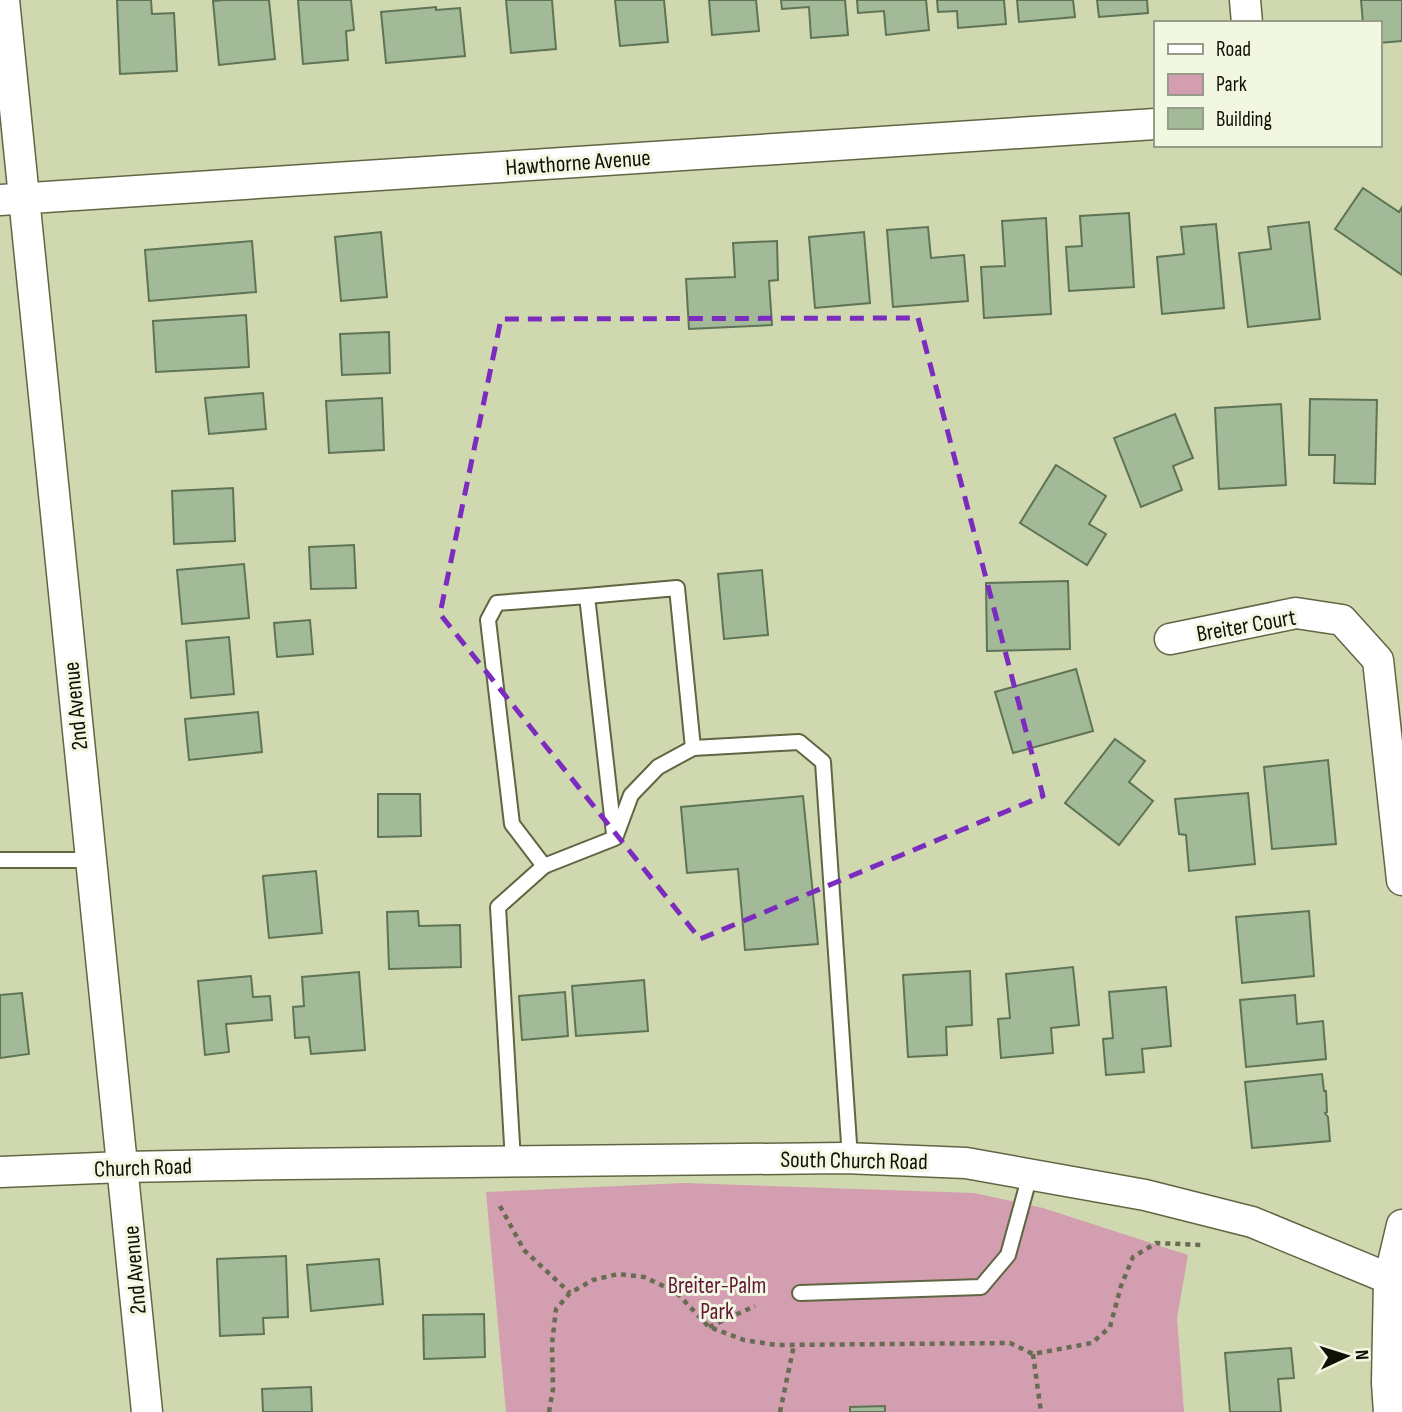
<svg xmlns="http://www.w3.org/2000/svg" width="1402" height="1412" font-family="'Sofia Sans Condensed',sans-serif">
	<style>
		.green { fill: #d29eb0 }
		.building { fill: #a2ba98; stroke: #5e7455; stroke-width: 2 }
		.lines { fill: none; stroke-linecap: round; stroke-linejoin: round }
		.service-casing { stroke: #606642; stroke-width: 18 }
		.minor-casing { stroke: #606642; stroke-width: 33 }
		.path { stroke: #676c53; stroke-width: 4.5; stroke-dasharray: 5 5; stroke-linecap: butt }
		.service { stroke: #fff; stroke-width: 14 }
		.minor { stroke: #fff; stroke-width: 30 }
		.marked { fill: none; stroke: #7b2cbf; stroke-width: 5; stroke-dasharray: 14 9; stroke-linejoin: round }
		.labels { text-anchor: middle; stroke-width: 6; stroke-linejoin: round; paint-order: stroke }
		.street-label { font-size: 23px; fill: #0f1104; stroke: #f2f7e2 }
		.park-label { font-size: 23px; fill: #611438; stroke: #f2f7e2 }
	</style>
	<rect width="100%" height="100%" fill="#d0d8b0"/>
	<path class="green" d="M684,1183l290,10 69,15 145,47 -11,63 7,94h-678l-20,-220z"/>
	<g class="building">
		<path d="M117,0h34l1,14 22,-1 3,58 -57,3z"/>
		<path d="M224,0h45l6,59 -56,6 -6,-64z"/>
		<path d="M298,0h53l3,30 -8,1 2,29 -45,4z"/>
		<path d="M506,0h46l4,49 -45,4z"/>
		<path d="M615,0h49l4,42 -48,4z"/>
		<path d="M709,0h47l3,31 -47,4z"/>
		<path d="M781,0h64l3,35 -37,3 -2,-31 -27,2z"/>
		<path d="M857,0h69l3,30 -43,5 -2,-24 -26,2z"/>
		<path d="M937,0h67l2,24 -48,4 -1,-17 -19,1z"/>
		<path d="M1017,0h56l2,17 -56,5z"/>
		<path d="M1097,0h50l1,13 -49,4z"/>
		<path d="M1361,0h41v41l-23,2v-20h-16z"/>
		<path d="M436,7v3l24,-2 5,48 -79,7 -5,-51z"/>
		<path d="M1363,188l36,24 3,-5v68l-67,-46z"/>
		<path d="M1129,213l5,74 -65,4 -3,-44 16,-1 -2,-30z"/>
		<path d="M1046,218l5,96 -67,4 -3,-51 24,-1 -3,-45z"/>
		<path d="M1309,222l11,97 -72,8 -9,-74 32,-4 -3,-22z"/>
		<path d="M1216,224l8,84 -62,6 -5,-57 27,-3 -3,-27z"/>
		<path d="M928,227l3,31 33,-3 4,46 -75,6 -6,-77z"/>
		<path d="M381,232l6,65 -46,4 -6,-64z"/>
		<path d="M864,232l6,71 -55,5 -6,-71z"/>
		<path d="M252,241l4,51 -107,9 -4,-51z"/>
		<path d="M777,241l1,39 -9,1 3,44 -83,4 -3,-50 49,-2 -2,-34z"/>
		<path d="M246,315l3,52 -93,5 -3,-51z"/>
		<path d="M389,332l1,41 -48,2 -2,-41z"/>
		<path d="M263,393l3,36 -57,5 -4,-36z"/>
		<path d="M382,398l2,52 -55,3 -3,-52z"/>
		<path d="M1310,399l67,1 -2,84 -41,-1 1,-28h-26z"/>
		<path d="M1281,404l5,81 -67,4 -4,-81z"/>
		<path d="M1175,414l18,44 -20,8 9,24 -41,17 -27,-69z"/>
		<path d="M1056,465l50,31 -17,28 17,10 -19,31 -67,-42z"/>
		<path d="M233,488l2,53 -61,3 -2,-53z"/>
		<path d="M354,545l2,43 -45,1 -2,-42z"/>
		<path d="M244,564l5,54 -67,6 -5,-54z"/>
		<path d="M762,570l6,65 -44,4 -6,-65z"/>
		<path d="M1068,581l2,68 -83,2 -1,-68z"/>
		<path d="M310,620l3,34 -36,3 -3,-34z"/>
		<path d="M229,637l5,57 -43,4 -5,-57z"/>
		<path d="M1076,669l17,62 -80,22 -18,-61z"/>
		<path d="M258,712l4,40 -73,8 -4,-41z"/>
		<path d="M1115,739l30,22 -16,21 24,19 -34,44 -54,-42z"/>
		<path d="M1328,760l8,84 -64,5 -8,-82z"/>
		<path d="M1248,793l7,71 -66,7 -3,-36 -7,-1 -4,-35z"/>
		<path d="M378,794h42l1,42 -43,1z"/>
		<path d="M803,796l15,148 -73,6 -7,-81 -51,4 -6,-66z"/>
		<path d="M316,871l6,62 -53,5 -6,-62z"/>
		<path d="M418,911l1,15 41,-1 1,42 -72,2 -2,-57z"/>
		<path d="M1309,911l5,65 -72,7 -6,-66z"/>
		<path d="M1073,967l6,58 -28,3 2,25 -52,5 -3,-39 12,-1 -4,-44z"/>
		<path d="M970,971l2,54 -26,2 1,28 -39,2 -5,-82z"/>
		<path d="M359,972l6,78 -54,4 -2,-17 -14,1 -2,-31 11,-1 -2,-29z"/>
		<path d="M251,976l2,21 17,-1 2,24 -46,4 3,28 -24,3 -7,-74z"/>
		<path d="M644,980l4,51 -72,5 -4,-50z"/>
		<path d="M1166,987l5,59 -29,3 2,23 -38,3 -3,-36 10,-1 -4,-46z"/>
		<path d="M565,992l3,44 -46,4 -3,-44z"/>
		<path d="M22,993l7,61 -29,4v-63z"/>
		<path d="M1295,995l2,29 26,-3 3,38 -80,8 -6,-67z"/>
		<path d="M1322,1074l2,17h2l1,21 -2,1 3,4 2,24 -78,7 -7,-66z"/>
		<path d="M286,1256l2,61 -25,1 1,16 -44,2 -3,-77z"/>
		<path d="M379,1259l4,45 -72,7 -4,-46z"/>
		<path d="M484,1314l1,43 -61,2 -1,-44z"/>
		<path d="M1291,1348l3,30 -16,1 3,33h-51l-5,-59z"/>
		<path d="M311,1387l1,25h-49l-1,-23z"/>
		<path d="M885,1406v6h-35v-5z"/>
	</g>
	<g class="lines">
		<defs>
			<g id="service">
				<path d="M587,596l90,-8 16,160"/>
				<path d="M0,860h91"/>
				<path d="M544,866l-32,-42 -24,-204 9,-17 90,-7 27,238"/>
				<path d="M513,1161l-15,-254 46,-41 71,-28 16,-43 27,-28 35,-19 106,-6 24,20 27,396"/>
				<path d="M800,1293l181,-6 27,-32 22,-80"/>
			</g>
			<g id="minor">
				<path d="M4,0l143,1412"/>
				<path d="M1245,0l2,23"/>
				<path d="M0,200l1155,-76"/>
				<path d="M1170,639l126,-26 46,7 36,40 24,220"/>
				<path d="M0,1172l123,-5 164,-3 557,-6 122,5 179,32 107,27 150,62"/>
				<path d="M1389,1412l-2,-29 2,-103 13,-55"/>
			</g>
		</defs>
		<use href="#service" class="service-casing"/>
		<use href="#minor" class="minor-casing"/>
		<g class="path">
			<path d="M500,1206l24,44 46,43"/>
			<path d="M709,1327l46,-21"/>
			<path d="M1033,1354l8,58"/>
			<path d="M549,1412l4,-23 -1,-45 4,-35 14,-16 23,-13 25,-6 26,3 32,15 33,35 35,13 32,5 234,-2 23,11 59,-11 18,-16 11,-41 12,-29 23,-14 46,2"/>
			<path d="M780,1412l14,-67"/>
		</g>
		<use href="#service" class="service"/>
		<use href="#minor" class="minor"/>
	</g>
	<path class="marked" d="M918,318l125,478 -343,143 -260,-325 61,-295z"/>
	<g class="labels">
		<g class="street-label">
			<text transform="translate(578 162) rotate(-4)" y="8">Hawthorne Avenue</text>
			<text transform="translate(1246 625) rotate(-10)" y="8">Breiter Court</text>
			<text transform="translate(75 706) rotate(-96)" y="8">2nd Avenue</text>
			<text transform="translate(854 1160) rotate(1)" y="8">South Church Road</text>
			<text transform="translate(143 1167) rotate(-2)" y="8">Church Road</text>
			<text transform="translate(134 1270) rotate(-95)" y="8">2nd Avenue</text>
		</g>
		<g class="park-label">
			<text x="717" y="1293">Breiter-Palm<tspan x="717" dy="26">Park</tspan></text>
		</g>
	</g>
	<rect x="1154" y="21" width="228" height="126" fill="#f2f7e2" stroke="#979b89" stroke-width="2"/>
	<rect x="1168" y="44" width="35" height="10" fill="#ffffff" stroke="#979b89" stroke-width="2"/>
	<text x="1216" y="56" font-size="21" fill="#0f1104">Road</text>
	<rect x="1168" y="74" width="35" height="21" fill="#d29eb0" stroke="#979b89" stroke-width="2"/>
	<text x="1216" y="91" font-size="21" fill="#0f1104">Park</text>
	<rect x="1168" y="108" width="35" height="21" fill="#a2ba98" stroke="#979b89" stroke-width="2"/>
	<text x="1216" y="126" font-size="21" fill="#0f1104">Building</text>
	<g transform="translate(1346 1356) rotate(86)" stroke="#f2f7e2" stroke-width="5" paint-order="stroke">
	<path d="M0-5L12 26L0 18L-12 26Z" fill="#0f1104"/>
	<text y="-10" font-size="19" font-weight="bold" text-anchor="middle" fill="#0f1104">N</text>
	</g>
</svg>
